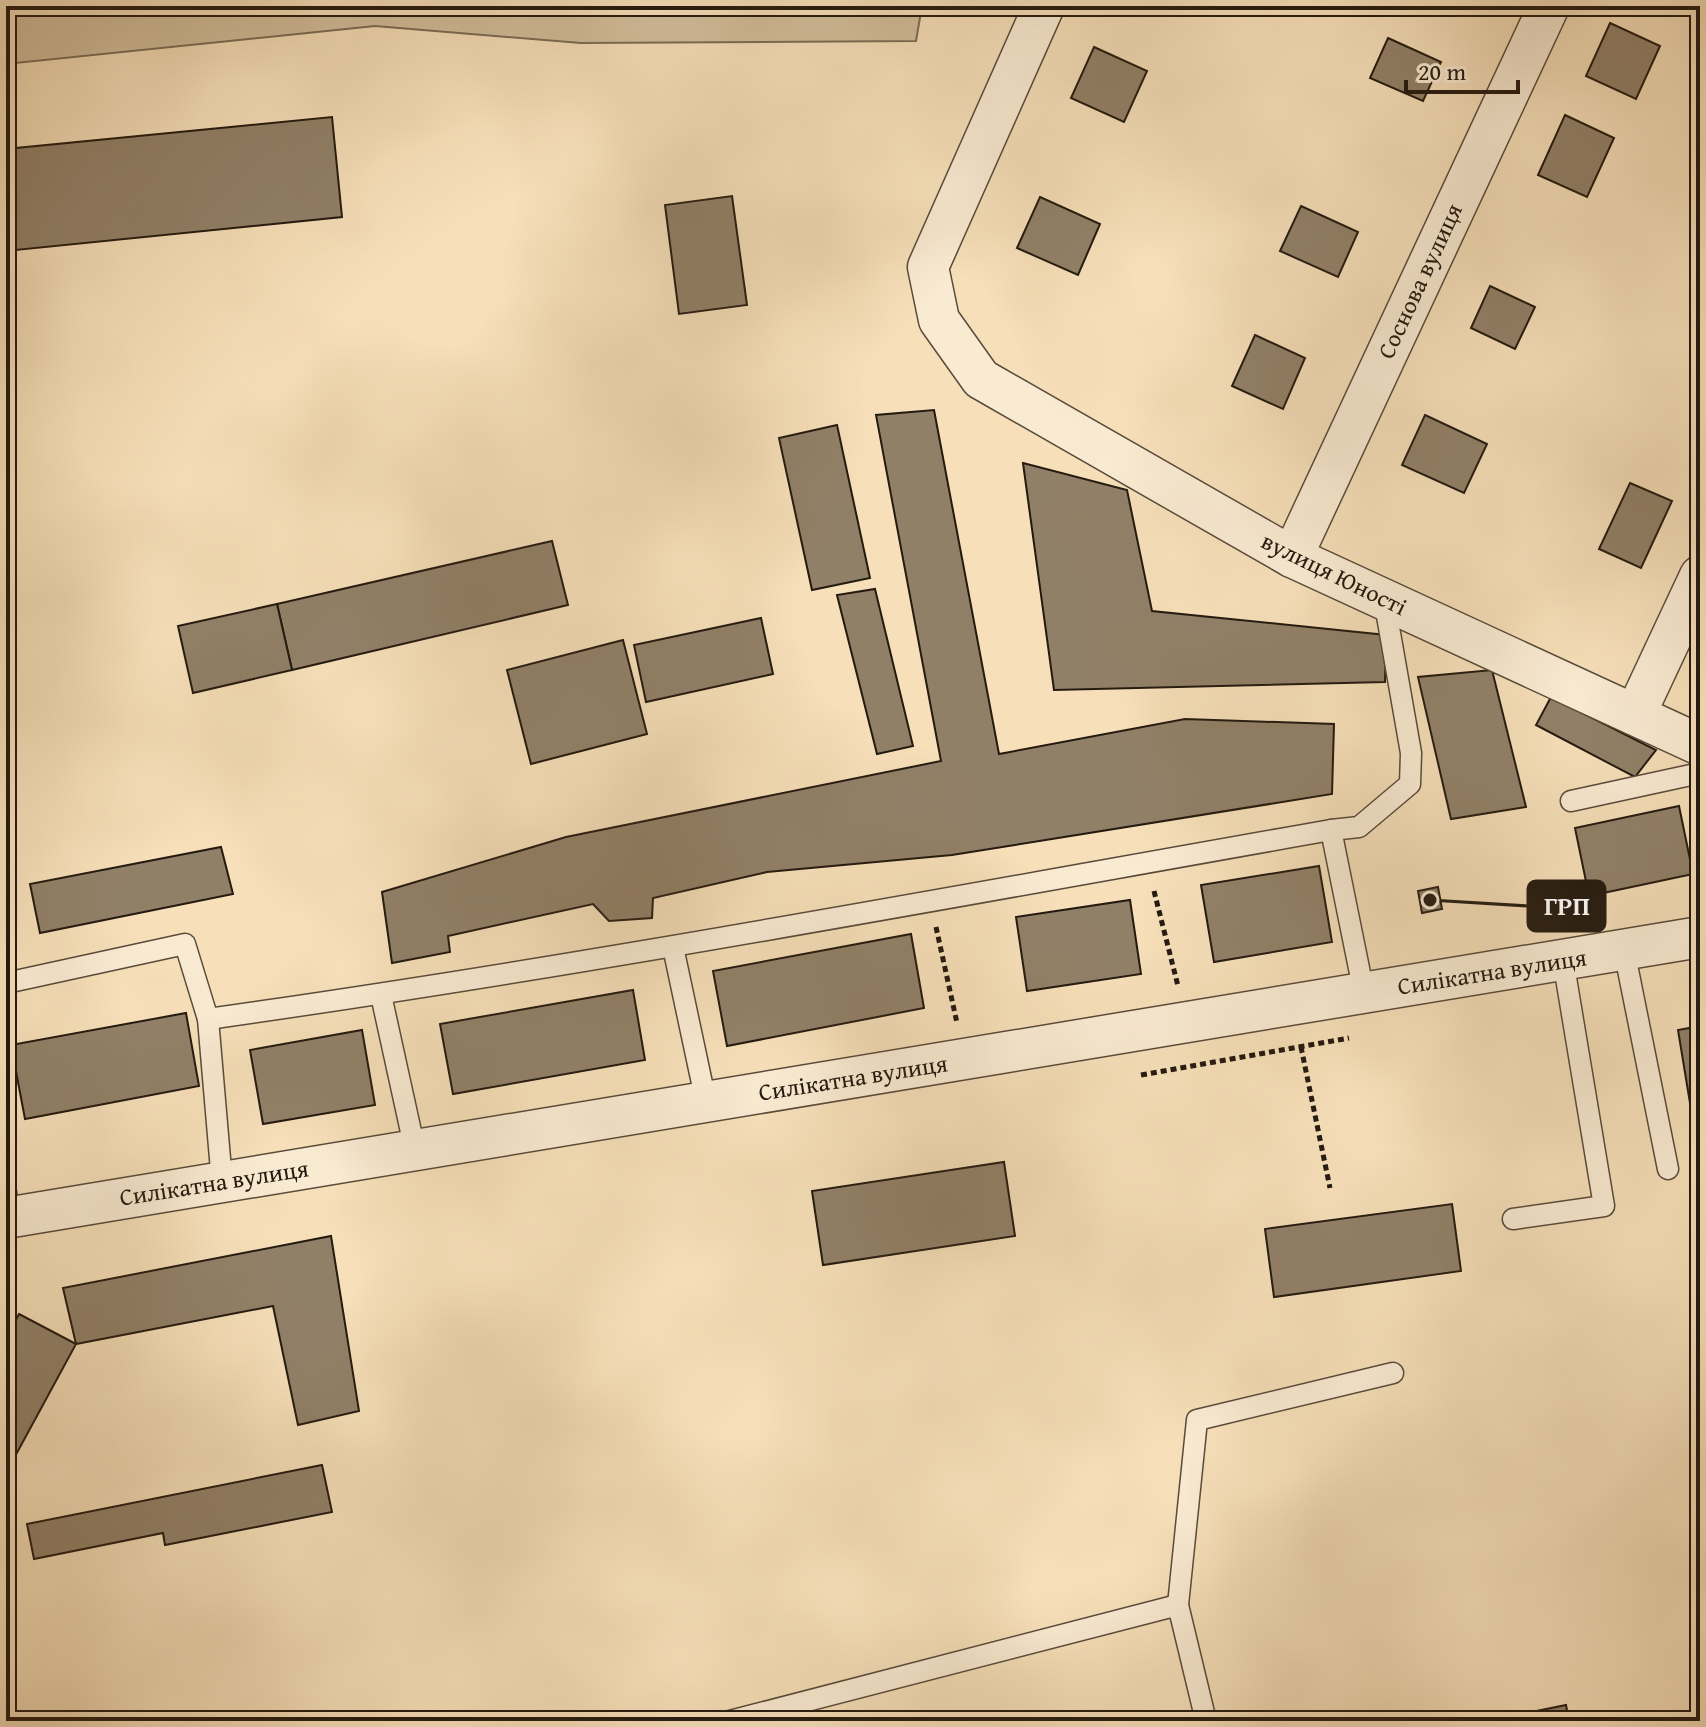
<svg xmlns="http://www.w3.org/2000/svg" width="1706" height="1727" font-family="'Gentium Book Plus',serif">
	<style>
		.green { fill: #d2be9c; stroke: #7b6c56; stroke-width: 2 }
		.building { fill: #918068; stroke: #241a10; stroke-width: 2 }
		.lines { fill: none; stroke-linecap: round; stroke-linejoin: round }
		.lane-casing { stroke: #584b3a; stroke-width: 23 }
		.street-casing { stroke: #584b3a; stroke-width: 43 }
		.path { stroke: #241a10; stroke-width: 5; stroke-dasharray: 6 4; stroke-linecap: butt }
		.lane { stroke: #f9ead2; stroke-width: 20 }
		.street { stroke: #f9ead2; stroke-width: 40 }
		.labels { text-anchor: middle; stroke-width: 7; stroke-linejoin: round; paint-order: stroke }
		.street-label { font-size: 24px; fill: #241a10; stroke: #f9ead2 }
		.leader { fill: none; stroke: #241a10; stroke-width: 3 }
		.callout-dot { fill: #241a10; stroke: #f9ead2; stroke-width: 3 }
		.callout { fill: #241a10; stroke: #241a10; stroke-width: 3 }
		.callout-label { font-size: 26px; text-anchor: middle; font-weight: bold; fill: #fff }
	</style>
	<rect width="100%" height="100%" fill="#f6dfb9"/>
	<filter id="stains"><feTurbulence type="fractalNoise" baseFrequency=".0025" numOctaves="4"/><feColorMatrix values="0 0 0 0 .2 0 0 0 0 .09 0 0 0 0 .02 0 0 0 .5 -.17"/></filter>
	<radialGradient id="worn" r=".72"><stop offset=".6" stop-color="#630" stop-opacity="0"/><stop offset="1" stop-color="#630" stop-opacity=".3"/></radialGradient>
	<path class="green" d="M6,6h916l-6,35 -335,2 -206,-17 -369,38z"/>
	<g class="building">
		<path d="M1610,23l50,23 -24,53 -50,-23z"/>
		<path d="M1388,38l53,24 -18,39 -53,-23z"/>
		<path d="M1094,47l53,24 -23,51 -53,-24z"/>
		<path d="M1565,115l49,23 -27,59 -49,-22z"/>
		<path d="M332,117l10,100 -336,34v-102z"/>
		<path d="M732,196l15,109 -68,9 -14,-109z"/>
		<path d="M1040,197l60,27 -22,51 -61,-27z"/>
		<path d="M1301,206l57,26 -20,45 -58,-26z"/>
		<path d="M1490,286l45,21 -20,42 -44,-21z"/>
		<path d="M1255,335l50,23 -22,51 -51,-23z"/>
		<path d="M934,410l65,344 186,-35 149,5 -2,70 -380,61 -185,17 -114,26 -1,20 -43,3 -16,-17 -145,32 2,16 -58,11 -10,-71 184,-55 375,-76 -65,-346z"/>
		<path d="M1425,415l62,29 -23,49 -62,-28z"/>
		<path d="M837,425l33,153 -58,12 -33,-152z"/>
		<path d="M1023,463l104,27 25,121 234,24 -1,47 -331,8z"/>
		<path d="M1630,483l42,18 -31,67 -42,-19z"/>
		<path d="M552,541l16,64 -276,65 -15,-66z"/>
		<path d="M875,589l38,157 -36,8 -40,-159z"/>
		<path d="M277,604l15,66 -99,23 -15,-67z"/>
		<path d="M761,618l12,56 -127,28 -12,-57z"/>
		<path d="M623,640l24,94 -116,30 -24,-94z"/>
		<path d="M1492,670l34,137 -75,12 -33,-142z"/>
		<path d="M1551,697l105,53 -21,27 -99,-52z"/>
		<path d="M1679,806l14,68 -104,22 -14,-68z"/>
		<path d="M221,847l12,47 -193,39 -10,-49z"/>
		<path d="M1319,866l13,76 -118,20 -13,-77z"/>
		<path d="M1438,887l4,22 -20,4 -4,-22z"/>
		<path d="M1130,900l11,74 -114,17 -11,-74z"/>
		<path d="M911,934l13,74 -197,38 -14,-75z"/>
		<path d="M633,990l12,70 -192,34 -13,-70z"/>
		<path d="M186,1013l13,73 -174,33 -14,-74z"/>
		<path d="M1700,1026v132h-1l-21,-128z"/>
		<path d="M362,1030l13,75 -112,19 -13,-74z"/>
		<path d="M1004,1162l11,74 -192,29 -11,-74z"/>
		<path d="M1452,1204l9,67 -187,26 -9,-68z"/>
		<path d="M331,1236l28,175 -61,14 -25,-119 -197,38 -13,-56z"/>
		<path d="M19,1314l57,30 -70,129v-135z"/>
		<path d="M322,1465l10,47 -167,33 -2,-12 -129,26 -7,-35z"/>
		<path d="M1566,1705l3,16h-47l-1,-7z"/>
	</g>
	<g class="lines">
		<defs>
			<g id="lane">
				<path d="M1571,801l129,-28"/>
				<path d="M1331,830l28,-3 51,-43 1,-31 -27,-154"/>
				<path d="M673,947l33,155"/>
				<path d="M1624,950l44,219"/>
				<path d="M6,983l179,-39 23,75 14,163"/>
				<path d="M381,995l34,155"/>
				<path d="M208,1019c376,-53 749,-123 1123,-189l33,163"/>
				<path d="M6,1192l3,25"/>
				<path d="M1513,1219l91,-13 -41,-246"/>
				<path d="M1178,1605l19,-185 196,-47"/>
				<path d="M730,1721l448,-116 28,116"/>
			</g>
			<g id="street">
				<path d="M1044,6l-116,261 11,53 42,59 311,178 408,188"/>
				<path d="M1292,557l257,-551"/>
				<path d="M1635,715l65,-139"/>
				<path d="M6,1218l1694,-281"/>
			</g>
		</defs>
		<use href="#lane" class="lane-casing"/>
		<use href="#street" class="street-casing"/>
		<g class="path">
			<path d="M1154,891l24,95"/>
			<path d="M936,927l21,96"/>
			<path d="M1301,1047l29,141"/>
			<path d="M1141,1075l208,-37"/>
		</g>
		<use href="#lane" class="lane"/>
		<use href="#street" class="street"/>
	</g>
	<g class="labels">
		<g class="street-label">
			<text transform="translate(1420 281) rotate(-65)" y="8">Соснова вулиця</text>
			<text transform="translate(1334 574) rotate(26)" y="8">вулиця Юності</text>
			<text transform="translate(1492 972) rotate(-9)" y="8">Силікатна вулиця</text>
			<text transform="translate(853 1078) rotate(-9)" y="8">Силікатна вулиця</text>
			<text transform="translate(214 1183) rotate(-9)" y="8">Силікатна вулиця</text>
		</g>
	</g>
	<path class="leader" d="M1430 900L1528 906"/>
	<circle class="callout-dot" cx="1430" cy="900" r="8"/>
	<rect class="callout" x="1528" y="881" width="77" height="50" rx="8"/>
	<g class="callout-label">
		<text x="1567" y="915">ГРП</text>
	</g>
	<rect width="1706" height="1727" fill="none" stroke="#f6dfb9" stroke-width="32"/>
	<rect x="8" y="8" width="1690" height="1711" fill="none" stroke="#241a10" stroke-width="4"/>
	<rect x="16" y="16" width="1674" height="1695" fill="none" stroke="#241a10" stroke-width="2"/>
	<path d="M1406 80v12h112v-12" fill="none" stroke="#241a10" stroke-width="4"/>
	<text x="1418" y="80" font-size="24" fill="#241a10" stroke="#f9ead2" stroke-width="6" paint-order="stroke">20 m</text>
	<rect width="100%" height="100%" filter="url(#stains)"/>
	<rect width="100%" height="100%" fill="url(#worn)"/>
</svg>
